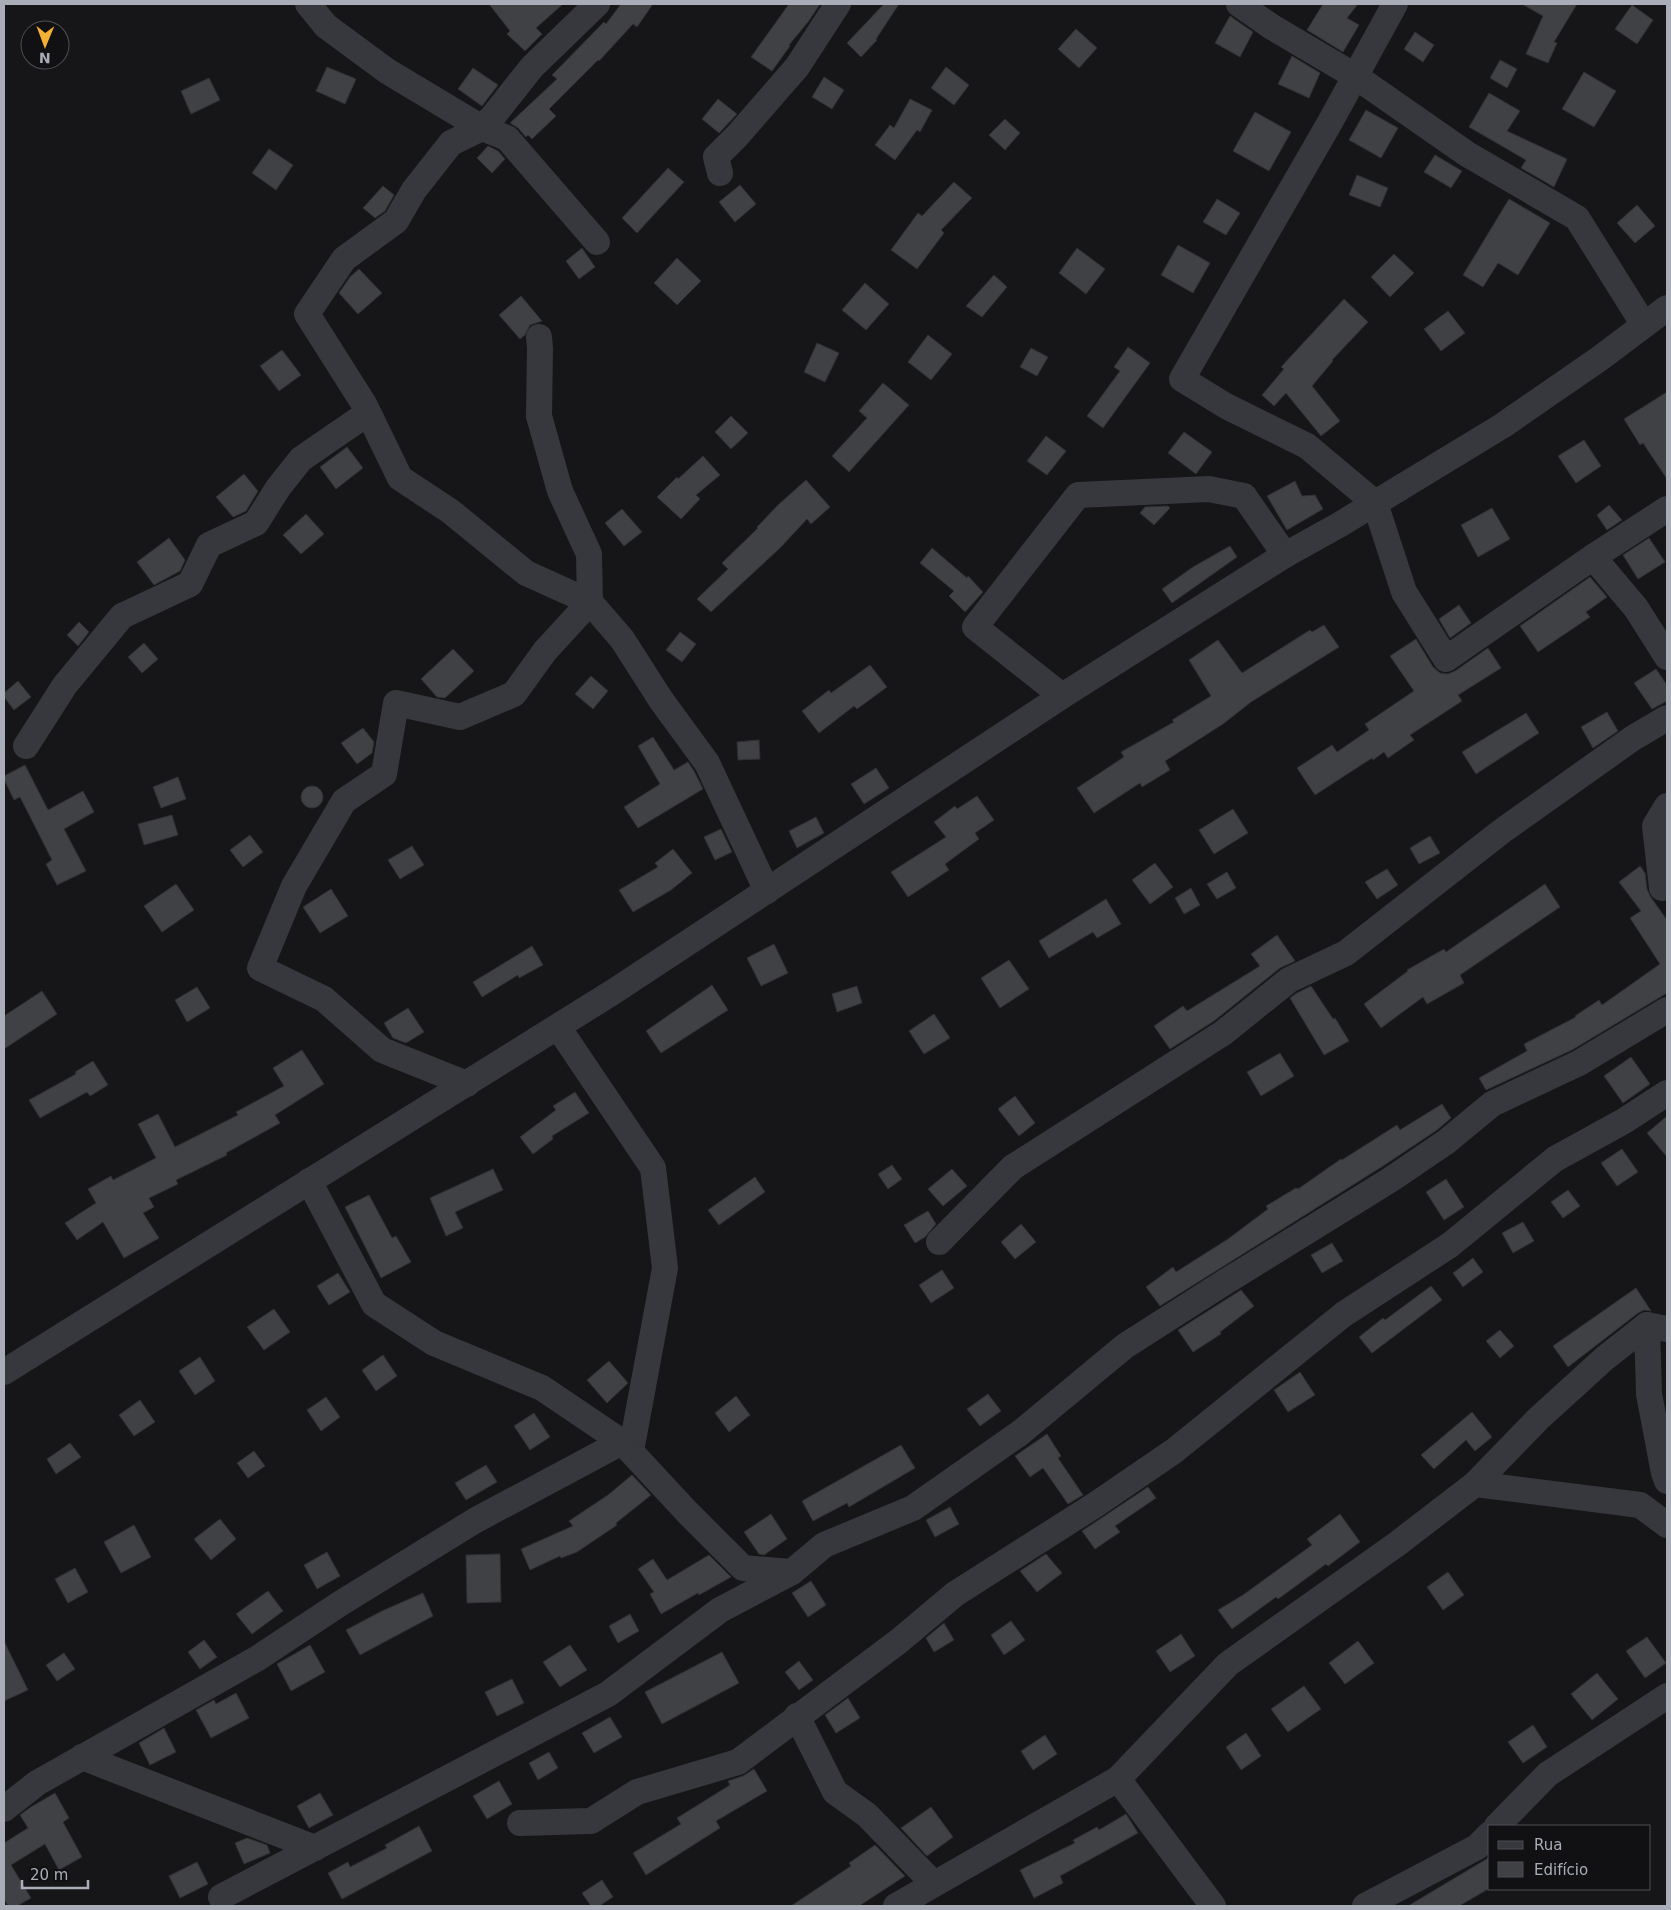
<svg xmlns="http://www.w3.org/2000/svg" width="1671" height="1910" font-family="'DejaVu Sans',sans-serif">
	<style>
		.building { fill: #404145; stroke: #303034 }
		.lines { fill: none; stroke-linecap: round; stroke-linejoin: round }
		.minor { stroke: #37383d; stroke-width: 26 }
	</style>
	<rect width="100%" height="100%" fill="#161618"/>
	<g class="building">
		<path d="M489,4h74l-27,24 6,6 -17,17 -18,-17 3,-3z"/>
		<path d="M621,4h32l-16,23 -4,-3 -34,37 -1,-1 -49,49 7,7 -24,23 -4,-4 -2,2 -8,-9 -8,-5 47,-44 -5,-4 52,-53 2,2z"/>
		<path d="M789,4h31l-12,18 -19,23 1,1 -18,25 -21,-14z"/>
		<path d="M884,4h15l-23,35 1,1 -16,17 -14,-14z"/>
		<path d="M1323,4h35l-11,14 12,7 -16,27 -36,-22z"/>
		<path d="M1522,4h55l-23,38 3,1 -9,20 -22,-9 17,-38z"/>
		<path d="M1632,5l21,15 -16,24 -22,-15z"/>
		<path d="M1230,16l23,16 -13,25 -25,-14z"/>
		<path d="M1076,29l21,19 -18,20 -21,-19z"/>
		<path d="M1415,32l19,13 -11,17 -19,-13z"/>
		<path d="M1292,56l28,17 -11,25 -31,-14z"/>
		<path d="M1500,60l17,9 -10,19 -17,-10z"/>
		<path d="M327,67l29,12 -11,25 -29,-13z"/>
		<path d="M946,67l23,18 -15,20 -23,-17z"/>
		<path d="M473,68l25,17 -16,21 -24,-17z"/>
		<path d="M1584,72l32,19 -22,36 -32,-18z"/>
		<path d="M824,77l20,13 -12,19 -20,-12z"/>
		<path d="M209,78l11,22 -29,14 -10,-23z"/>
		<path d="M1489,93l31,18 -13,20 60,28 -13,28 -33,-19 5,-8 -57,-33z"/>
		<path d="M718,99l19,15 -18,19 -17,-14z"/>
		<path d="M910,99l22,11 -12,22 -3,-2 -22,30 -20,-15 15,-20 4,3z"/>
		<path d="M1366,110l32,18 -17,30 -32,-18z"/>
		<path d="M1255,112l36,20 -22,39 -36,-20z"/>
		<path d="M1005,119l15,14 -15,17 -16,-15z"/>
		<path d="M488,146l10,5 7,8 -13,14 -15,-15z"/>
		<path d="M269,149l24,16 -17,25 -24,-17z"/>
		<path d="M1435,155l27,16 -11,17 -27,-16z"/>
		<path d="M668,168l16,14 -47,51 -15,-15z"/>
		<path d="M1357,175l31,13 -8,19 -31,-12z"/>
		<path d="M954,182l18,16 -31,32 3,3 -27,36 -26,-19 27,-37 4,3z"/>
		<path d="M740,185l16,19 -21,18 -16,-20z"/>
		<path d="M383,186l11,9 -9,16 -10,7 -12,-10z"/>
		<path d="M1217,199l23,14 -14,22 -23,-13z"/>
		<path d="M1509,199l41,24 -32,52 -20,-12 -15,24 -20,-12z"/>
		<path d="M1637,205l18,21 -20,17 -18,-20z"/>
		<path d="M1178,245l32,18 -17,30 -32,-18z"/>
		<path d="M582,248l13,19 -16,12 -13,-18z"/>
		<path d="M1077,248l28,21 -19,25 -27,-21z"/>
		<path d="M1394,254l20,19 -24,24 -19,-20z"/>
		<path d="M677,258l24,23 -24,24 -23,-22z"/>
		<path d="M359,269l23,24 -24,21 -19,-21 11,-16z"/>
		<path d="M994,275l13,12 -25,30 -16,-11z"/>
		<path d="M865,283l24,21 -23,26 -24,-20z"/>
		<path d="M521,296l21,25 -12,4 -5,10 -5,4 -21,-24z"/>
		<path d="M1344,299l24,23 -36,38 1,1 -21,25 28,35 -19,15 -35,-43 -12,13 -12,-11 22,-26 -3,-2z"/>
		<path d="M1448,311l17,22 -24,18 -17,-22z"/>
		<path d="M928,335l24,19 -21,26 -23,-18z"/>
		<path d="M817,343l22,10 -14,29 -21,-10z"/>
		<path d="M1128,347l22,16 -47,65 -16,-12 33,-45 -6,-4z"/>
		<path d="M1031,348l17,9 -11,19 -17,-9z"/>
		<path d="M282,350l19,25 -22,16 -19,-25z"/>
		<path d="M883,383l26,22 -60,67 -17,-16 35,-38 -8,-7z"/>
		<path d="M1667,392v87l-24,-36 -3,2 -16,-26z"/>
		<path d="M731,416l17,17 -17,16 -16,-17z"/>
		<path d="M1184,432l28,20 -16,22 -28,-21z"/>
		<path d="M1046,436l20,15 -19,24 -20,-14z"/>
		<path d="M1584,440l17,26 -25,17 -18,-27z"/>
		<path d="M347,447l16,21 -27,21 -16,-22z"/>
		<path d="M703,456l17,19 -24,20 4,4 -19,20 -24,-22 20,-20 1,2z"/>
		<path d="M244,474l14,17 -12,20 -13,6 -17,-20z"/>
		<path d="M806,480l24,27 -19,17 -4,-5 -27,29 -69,64 -14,-13 31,-30 -6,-6 36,-35 -1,-1 21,-22z"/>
		<path d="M1295,481l7,15 13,-1 8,14 -36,21 -20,-34z"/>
		<path d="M1609,505l13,15 -15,10 -10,-15z"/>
		<path d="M1168,506l2,2 -16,17 -14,-12 5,-6z"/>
		<path d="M1492,508l18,31 -32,18 -17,-32z"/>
		<path d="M622,509l20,23 -18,14 -19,-23z"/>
		<path d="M306,514l18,20 -23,20 -18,-19z"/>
		<path d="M169,538l16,22 -5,11 -26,14 -17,-23z"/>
		<path d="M1649,538l16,24 -27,17 -15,-24z"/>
		<path d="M1230,546l7,11 -65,46 -10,-14 31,-22z"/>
		<path d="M932,548l35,30 1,-2 15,16 -18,20 -16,-16 5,-5 -34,-28z"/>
		<path d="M1590,577l17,20 -21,15 4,5 -52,35 -18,-26z"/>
		<path d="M1459,605l12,18 -21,15 -11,-19z"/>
		<path d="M79,622l10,10 -11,14 -11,-11z"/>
		<path d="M1324,625l15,22 -88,55 -28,22 -58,37 5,9 -28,17 -2,-4 -46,30 -17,-25 47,-31 -3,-5 53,-30 -2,-2 39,-24 -22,-36 29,-20 24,33 68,-43 2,2z"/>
		<path d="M680,632l16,12 -14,18 -16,-12z"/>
		<path d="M1416,639l17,28 7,6 8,1 7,-3 33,-23 13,20 -43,27 4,6 -52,34 4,5 -26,18 -4,-6 -11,8 -1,-2 -57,37 -18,-27 35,-23 5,7 32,-22 -4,-6 49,-33 -24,-35z"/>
		<path d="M144,643l14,16 -16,14 -14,-16z"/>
		<path d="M453,649l21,22 -29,27 -8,-1 -16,-18z"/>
		<path d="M870,665l17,22 -30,22 -3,-3 -35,27 -17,-22 27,-21 2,3z"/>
		<path d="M1656,669l11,16v16l-15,8 -18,-26z"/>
		<path d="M591,676l17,15 -15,18 -18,-15z"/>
		<path d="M18,681l13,16 -17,13 -10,-13v-4z"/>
		<path d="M1607,712l11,19 -25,17 -12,-21z"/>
		<path d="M1526,713l13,20 -63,41 -14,-22z"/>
		<path d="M363,728l11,14 -2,11 -15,11 -16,-21z"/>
		<path d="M653,737l21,33 14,-8 6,9 9,18 -65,39 -14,-21 36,-23 -22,-38z"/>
		<path d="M759,740l1,19 -22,1 -1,-18z"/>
		<path d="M25,765l23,45 35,-19 11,21 -30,17 22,42 -29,14 -11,-21 6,-4 -32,-63 -6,3 -10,-21v-3z"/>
		<path d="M876,768l13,20 -25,16 -13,-20z"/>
		<path d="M178,777l8,22 -25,9 -8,-21z"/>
		<circle cx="312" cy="797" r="11"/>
		<path d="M977,796l17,24 -19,13 4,6 -34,25 4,6 -41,27 -17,-25 55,-35 -12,-15 21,-16 2,3z"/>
		<path d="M1233,809l15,24 -34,21 -15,-24z"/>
		<path d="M172,815l6,20 -34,10 -6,-21z"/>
		<path d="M816,817l8,16 -27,15 -8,-17z"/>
		<path d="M721,829l11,23 -17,8 -11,-23z"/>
		<path d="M250,835l13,17 -20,15 -13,-17z"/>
		<path d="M1430,836l10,17 -21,11 -9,-16z"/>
		<path d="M412,846l12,19 -24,14 -12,-19z"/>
		<path d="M673,849l19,24 -21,17 -38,22 -14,-22 39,-23 -3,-4z"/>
		<path d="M1155,863l18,24 -23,17 -18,-24z"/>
		<path d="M1640,866l5,7 2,16 3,7 17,24v73l-95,57 -86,40 -7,-12 48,-27 -3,-7 52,-27 -1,-1 24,-16 3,5 58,-41 -30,-46 11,-7 -22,-29z"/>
		<path d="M1387,869l11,16 -21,14 -12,-17z"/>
		<path d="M1227,872l9,16 -19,11 -10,-15z"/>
		<path d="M176,884l18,26 -32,22 -18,-26z"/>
		<path d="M1545,884l15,23 -100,68 4,8 -37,21 -4,-7 -42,31 -17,-24 44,-33 -1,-1 37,-21 2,3z"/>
		<path d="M1191,888l9,17 -16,9 -9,-16z"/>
		<path d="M331,889l17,27 -28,17 -17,-26z"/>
		<path d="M1106,899l15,25 -24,14 -4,-6 -44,26 -10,-17z"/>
		<path d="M1277,935l18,26 -15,7 -66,53 -44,28 -16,-23 29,-20 4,5 73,-45 -9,-12z"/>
		<path d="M774,944l14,29 -27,13 -14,-28z"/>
		<path d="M532,946l11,19 -24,13 -1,-3 -36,22 -9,-15z"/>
		<path d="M1009,960l20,29 -29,19 -19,-30z"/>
		<path d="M712,985l16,25 -67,43 -15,-22z"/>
		<path d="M857,986l5,17 -25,9 -5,-18z"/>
		<path d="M1311,986l22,33 2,-1 14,23 -25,14 -34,-57 7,-5z"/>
		<path d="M197,987l13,21 -23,14 -12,-22z"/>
		<path d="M42,991l15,23 -53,35v-33z"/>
		<path d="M408,1008l16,24 -18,11 -13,-5 -9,-15z"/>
		<path d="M934,1014l16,24 -26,16 -15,-23z"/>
		<path d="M302,1050l22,34 -49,31 5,8 -54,30 1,2 -51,25 2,4 -29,14 5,9 -11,6 16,25 -35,20 -21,-36 -26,18 -12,-17 31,-20 -8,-14 23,-13 2,4 43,-22 -18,-34 20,-10 17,33 63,-32 -2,-3 48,-26 -11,-18z"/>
		<path d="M1280,1053l14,23 -33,20 -14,-24z"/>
		<path d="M1631,1057l19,27 -27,19 -19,-27z"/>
		<path d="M93,1061l15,24 -18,11 -3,-4 -47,26 -11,-18 47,-26 -1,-2z"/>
		<path d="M575,1092l14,21 -37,23 1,3 -20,15 -13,-17 36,-27 -3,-4z"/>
		<path d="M1015,1096l20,27 -16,13 -21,-27z"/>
		<path d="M1442,1104l9,14 -14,12 -54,36 -223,140 -14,-19 27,-20 3,5 52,-33 40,-30 -2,-3 30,-18 2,1 43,-30 1,1 55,-35 3,5z"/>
		<path d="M1667,1116v41l-20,-24z"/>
		<path d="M1622,1149l16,23 -21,14 -16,-23z"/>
		<path d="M892,1165l10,14 -14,10 -10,-15z"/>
		<path d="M493,1169l10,21 -48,22 8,16 -17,8 -16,-38z"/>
		<path d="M952,1169l15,17 -24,20 -15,-17z"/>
		<path d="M755,1177l10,15 -46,33 -11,-15z"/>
		<path d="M1446,1179l18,28 -20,13 -18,-28z"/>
		<path d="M1568,1190l12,16 -17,12 -12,-16z"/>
		<path d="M369,1195l23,43 4,-2 15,26 -30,16 -36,-71z"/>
		<path d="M928,1211l8,13 -11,13 -10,6 -11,-18z"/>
		<path d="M1523,1222l11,19 -21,12 -11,-20z"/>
		<path d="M1021,1224l15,18 -21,17 -14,-17z"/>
		<path d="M1332,1243l11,18 -21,12 -11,-18z"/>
		<path d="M1473,1258l10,14 -20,15 -10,-14z"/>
		<path d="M942,1270l12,18 -23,15 -12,-18z"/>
		<path d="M338,1273l12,19 -21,13 -12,-19z"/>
		<path d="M1431,1286l11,14 -70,53 -13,-16 24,-19 2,2z"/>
		<path d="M1636,1288l15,23 -7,-1 -6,3 -70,54 -15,-21z"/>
		<path d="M1241,1290l13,16 -34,26 1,2 -28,18 -15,-22z"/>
		<path d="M274,1309l16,23 -26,18 -17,-23z"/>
		<path d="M1500,1330l14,16 -14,12 -14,-17z"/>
		<path d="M383,1355l14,21 -21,15 -14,-21z"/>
		<path d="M200,1357l15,24 -20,14 -16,-24z"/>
		<path d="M609,1361l19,22 -21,20 -20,-23z"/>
		<path d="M1300,1372l15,23 -27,17 -14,-22z"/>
		<path d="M988,1394l13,17 -21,15 -13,-17z"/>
		<path d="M736,1396l14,19 -21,17 -14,-19z"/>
		<path d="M326,1397l14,20 -19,14 -14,-21z"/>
		<path d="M140,1400l15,22 -21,14 -15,-21z"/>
		<path d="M1472,1412l20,25 -17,14 -9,-11 -32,29 -13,-14z"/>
		<path d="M534,1413l16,24 -20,13 -16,-24z"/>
		<path d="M1047,1434l14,22 -3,2 25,37 -15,9 -25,-36 -13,9 -15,-21z"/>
		<path d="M70,1443l11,14 -25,17 -9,-15z"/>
		<path d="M901,1445l14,23 -66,39 -2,-4 -34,18 -11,-20z"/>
		<path d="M254,1451l11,15 -17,12 -11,-15z"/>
		<path d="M486,1465l11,17 -31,18 -11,-17z"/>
		<path d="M632,1475l19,20 -35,28 1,2 -40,27 -16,6 -1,-2 -30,14 -9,-21 52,-23 -4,-5 39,-26z"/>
		<path d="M1148,1487l8,11 -41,28 5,6 -25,17 -13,-18z"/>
		<path d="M950,1507l9,17 -24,13 -9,-17z"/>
		<path d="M771,1514l16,25 -23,16 -5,-1 -15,-22z"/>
		<path d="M1340,1514l20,28 -32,24 -2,-2 -48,35 -2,-2 -44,32 -14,-19 25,-15 69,-50 -5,-6z"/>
		<path d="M220,1519l16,20 -25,21 -17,-21z"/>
		<path d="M134,1525l17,32 -30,16 -17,-31z"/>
		<path d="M327,1552l13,24 -23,13 -13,-24z"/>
		<path d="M500,1554l1,48 -34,1 -1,-48z"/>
		<path d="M1046,1554l16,19 -25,19 -17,-21z"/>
		<path d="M709,1555l22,22 -32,18 -1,-2 -37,21 -11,-20 4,-2 -16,-23 15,-10 14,21z"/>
		<path d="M75,1568l13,24 -20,11 -13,-24z"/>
		<path d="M1448,1572l16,23 -21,15 -16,-23z"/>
		<path d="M811,1581l15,24 -18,12 -16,-24z"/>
		<path d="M268,1591l15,20 -31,23 -16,-20z"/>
		<path d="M423,1593l10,23 -73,39 -14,-25 36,-19z"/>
		<path d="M630,1614l9,17 -21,12 -9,-17z"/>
		<path d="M1011,1621l14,19 -21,15 -13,-20z"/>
		<path d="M944,1623l10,17 -20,12 -8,-14z"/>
		<path d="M1181,1634l14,22 -25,16 -14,-21z"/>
		<path d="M1647,1637l19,26 -21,15 -19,-27z"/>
		<path d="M204,1640l13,17 -17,12 -12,-17z"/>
		<path d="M4,1641l24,49 -24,11z"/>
		<path d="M1358,1641l16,22 -29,21 -16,-21z"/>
		<path d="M310,1645l15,27 -34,19 -14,-27z"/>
		<path d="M570,1645l17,25 -27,17 -17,-25z"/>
		<path d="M722,1652l17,31 -77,41 -17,-32z"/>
		<path d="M64,1653l11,16 -18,12 -11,-16z"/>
		<path d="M799,1661l14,19 -14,10 -14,-18z"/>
		<path d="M1597,1673l21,26 -26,21 -21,-26z"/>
		<path d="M512,1679l12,24 -27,13 -12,-24z"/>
		<path d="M1304,1686l17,23 -33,23 -17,-23z"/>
		<path d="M236,1693l13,25 -38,20 -15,-28 18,-10 2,4z"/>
		<path d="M848,1698l12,20 -24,15 -11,-18z"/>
		<path d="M610,1717l12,20 -28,16 -12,-20z"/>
		<path d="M1533,1725l14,22 -24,16 -15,-21z"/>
		<path d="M164,1728l12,24 -26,13 -11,-22z"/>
		<path d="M1246,1733l15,23 -20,14 -15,-23z"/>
		<path d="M1045,1735l12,19 -24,16 -12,-19z"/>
		<path d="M549,1752l9,16 -20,12 -9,-17z"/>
		<path d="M754,1769l13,22 -51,30 4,7 -74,47 -13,-22 48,-29 -4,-6 53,-33 -2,-4 15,-5z"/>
		<path d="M499,1781l13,23 -25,15 -14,-23z"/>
		<path d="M55,1793l14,25 -6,4 19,35 -23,13 -14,-26 -34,21 20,33 -14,8h-9l-4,-7v-56l24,-15 -8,-13 11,-8z"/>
		<path d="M320,1793l13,22 -24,13 -12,-22z"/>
		<path d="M931,1807l22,30 -26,19 -26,-28z"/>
		<path d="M1126,1814l12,19 -78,43 3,7 -29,15 -14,-28 55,-27 -2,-3 24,-13 2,3z"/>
		<path d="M419,1826l13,25 -90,48 -14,-26 20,-11 2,5 37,-19 -2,-3z"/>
		<path d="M247,1838l20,7 3,8 -26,11 -9,-21z"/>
		<path d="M875,1845l30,31 -46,30h-68l60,-40 -2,-3z"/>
		<path d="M1490,1857v31l-31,18h-51z"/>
		<path d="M197,1862l11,22 -28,14 -11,-22z"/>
		<path d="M602,1880l11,17 -14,9h-8l-9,-13z"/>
	</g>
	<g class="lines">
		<g class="minor">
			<path d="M308,4l18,22 61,45 95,57 25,10 90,104"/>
			<path d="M1239,4l33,23 83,49 112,78 110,64 67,107"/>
			<path d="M1395,4l-66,120 -147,255 44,27 81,40 68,57 29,89 42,67 147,-102 74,-48"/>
			<path d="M720,173l-4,-16 21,-21 60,-69 41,-63"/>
			<path d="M539,337l1,11 -1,68 21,75 29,63 1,48 32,37 39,61 46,63 60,128"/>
			<path d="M1593,557l43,51 31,49"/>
			<path d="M1062,696l-87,-69 103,-132 131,-6 35,7 41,59"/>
			<path d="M26,746l39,-61 57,-69 68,-32 19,-39 47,-22 22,-35 23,-29 67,-46"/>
			<path d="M1662,888l-7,-62 12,-20"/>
			<path d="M558,1027l95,141 12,100 -34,183"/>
			<path d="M467,1084l-85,-34 -58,-51 -64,-31 34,-82 50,-85 40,-27 12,-71 64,14 54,-23 31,-43 45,-49 -64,-29 -76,-62 -50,-33 -36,-74 -57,-90 37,-55 52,-38 18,-31 37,-47 31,-15 12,-13 38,-48 65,-63"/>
			<path d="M309,1181l65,123 60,39 108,45 80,54 66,71 55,55 49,4 32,-27 89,-37 107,-75 105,-87 100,-64 165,-102 56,-38 46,-38 87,-41 88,-53"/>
			<path d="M939,1242l74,-75 210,-134 66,-53 57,-27 156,-122 131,-93 34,-20"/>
			<path d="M1647,1325l2,69 15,79 3,8"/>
			<path d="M4,1372l609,-380 449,-296 223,-141 54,-30 163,-99 97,-67 68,-51"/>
			<path d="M1475,1484l165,21 27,20"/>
			<path d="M797,1716l38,76 32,23 67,69"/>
			<path d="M82,1757l233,91"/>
			<path d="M1118,1779l95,127"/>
			<path d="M4,1809l33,-26 221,-125 83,-55 135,-83 146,-78"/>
			<path d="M520,1823l71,-2 46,-29 101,-30 161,-121 56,-47 140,-89 79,-54 170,-137 106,-69 105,-86 69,-38 43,-28"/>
			<path d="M1497,1826l51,-52 119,-78"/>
			<path d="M221,1897l387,-203 112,-84 72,-38"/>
			<path d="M896,1906l222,-127 110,-115 169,-120 78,-60 63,-65 67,-61 42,-33 20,4"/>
			<path d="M1365,1906l112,-59 13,-13"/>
		</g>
	</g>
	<rect width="1671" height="1910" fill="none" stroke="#a8adb8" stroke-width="10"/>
	<rect x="1488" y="1825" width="162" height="65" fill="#111113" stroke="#4d4f55"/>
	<rect x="1498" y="1841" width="25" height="8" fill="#37383d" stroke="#4d4f55"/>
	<text x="1534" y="1850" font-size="15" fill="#a8adb8">Rua</text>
	<rect x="1498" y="1862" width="25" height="15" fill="#404145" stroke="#4d4f55"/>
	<text x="1534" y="1875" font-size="15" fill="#a8adb8">Edifício</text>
	<g transform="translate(45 45) rotate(181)"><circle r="24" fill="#111113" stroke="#4d4f55"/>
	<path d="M0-4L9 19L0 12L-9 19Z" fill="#f2b134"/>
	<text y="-8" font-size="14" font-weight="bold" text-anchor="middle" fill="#a8adb8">N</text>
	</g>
	<path d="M22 1880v8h66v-8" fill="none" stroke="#a8adb8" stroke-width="2.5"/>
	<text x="30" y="1880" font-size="15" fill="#a8adb8" stroke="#111113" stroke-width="4" paint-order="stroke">20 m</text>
</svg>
